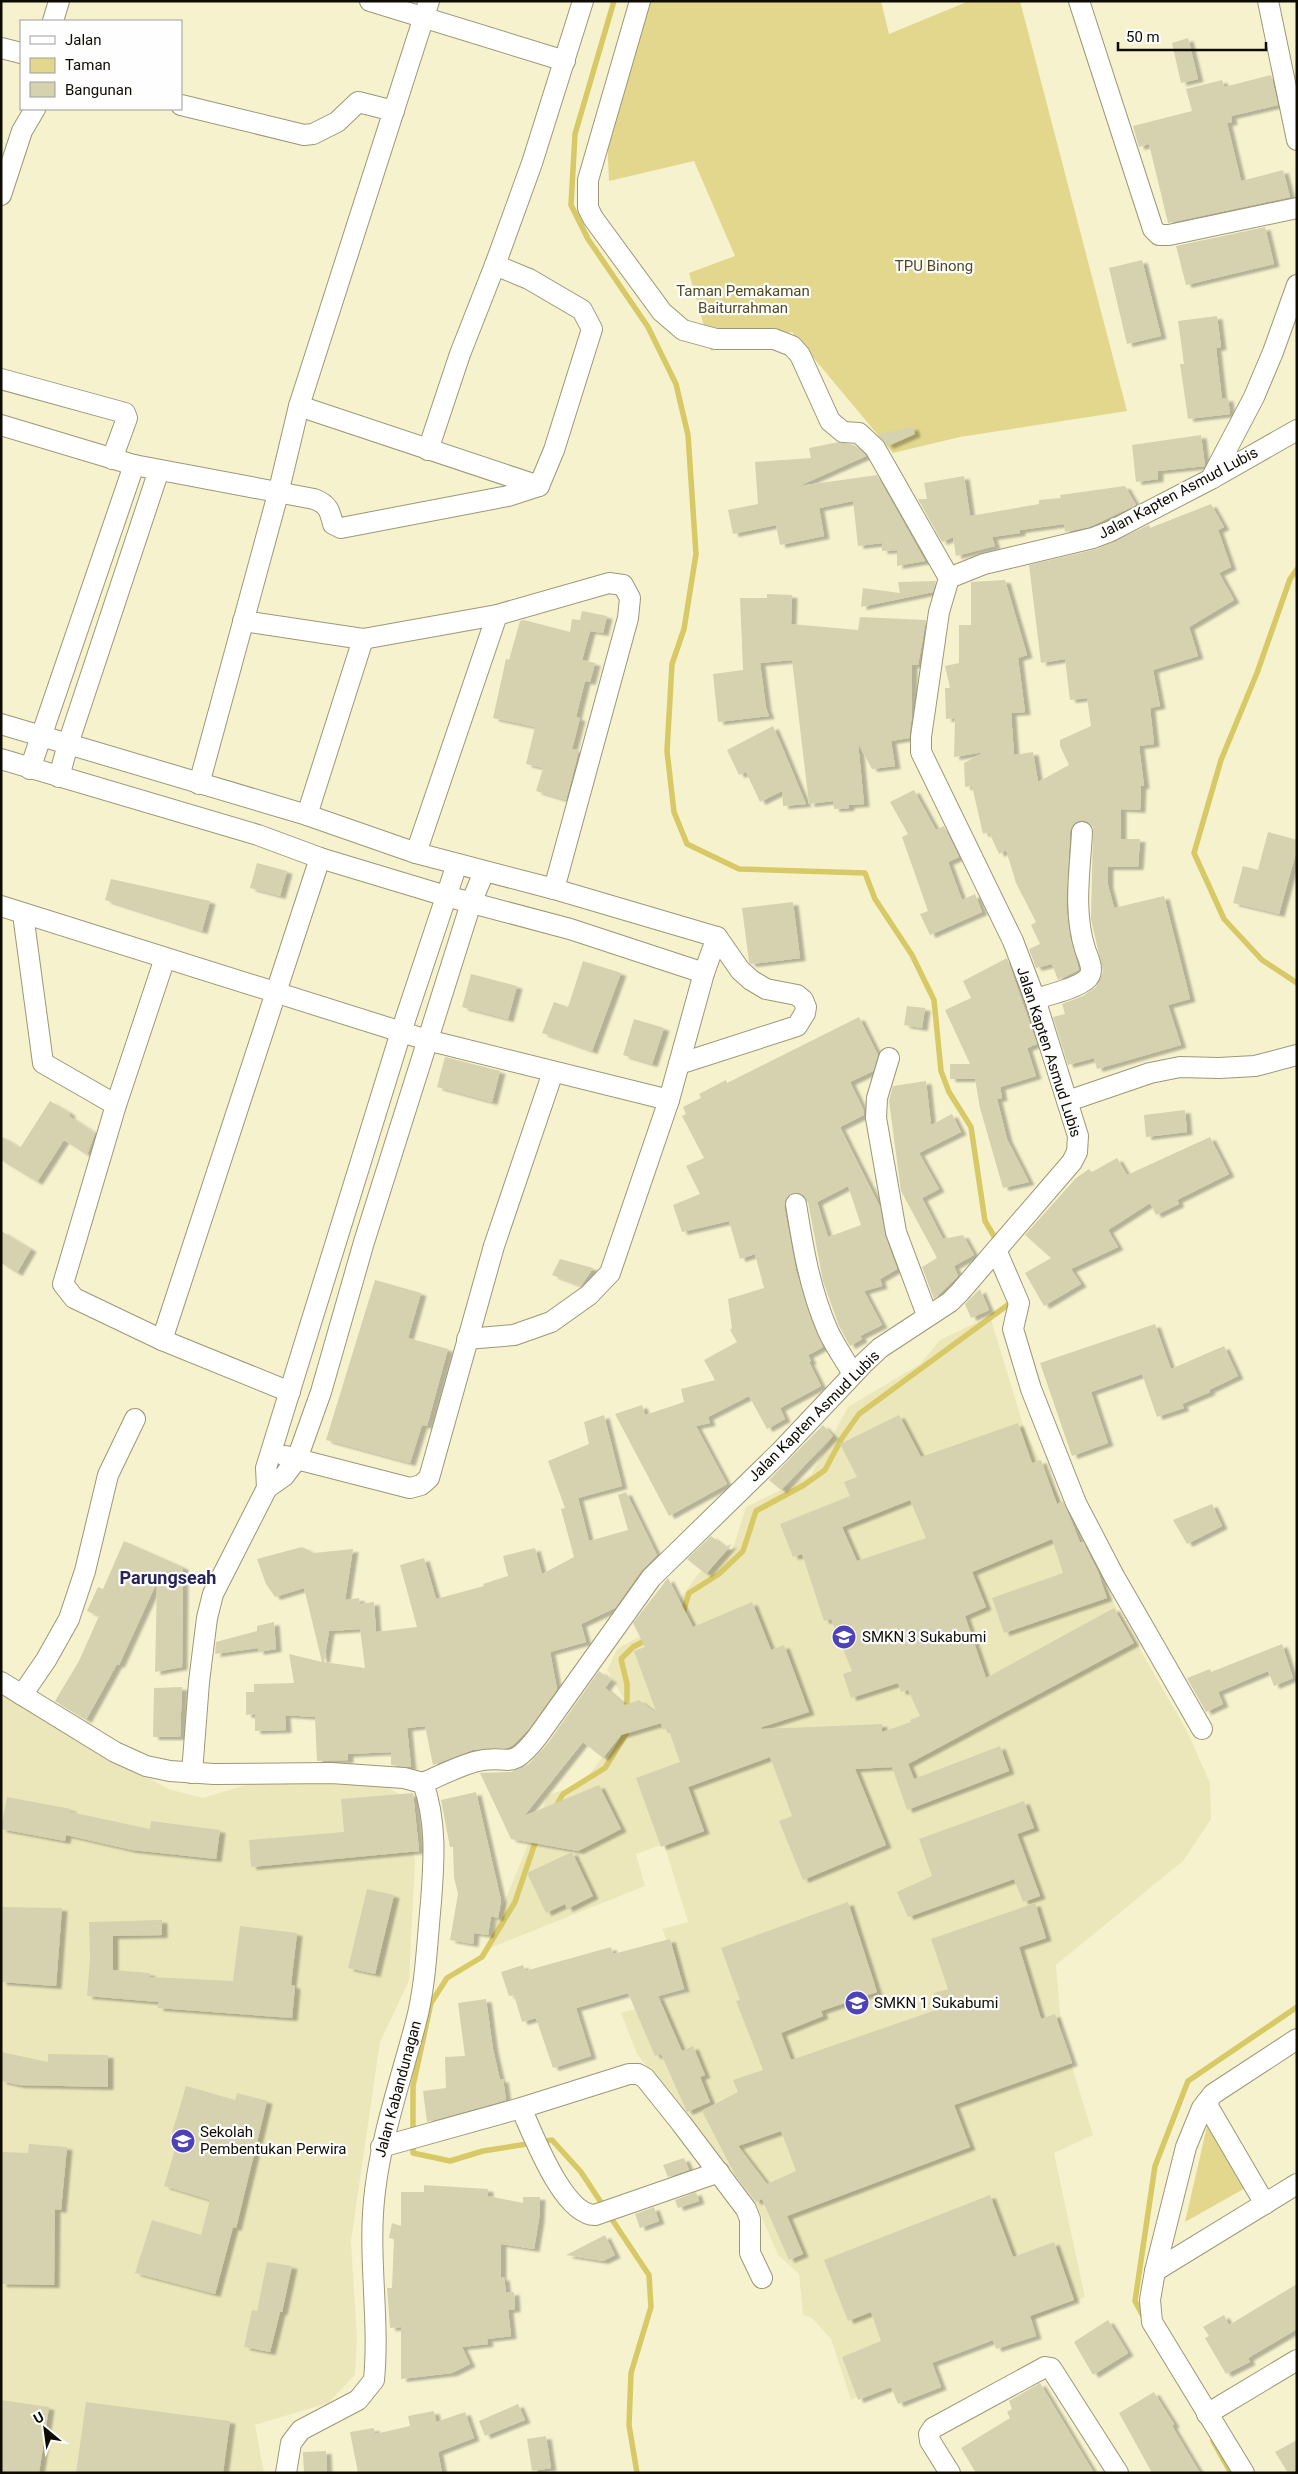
<svg xmlns="http://www.w3.org/2000/svg" width="1298" height="2474" font-family="Roboto,sans-serif">
	<style>
		.built { fill: #ece7bb }
		.green { fill: #e2d78d }
		.lines { fill: none; stroke-linecap: round; stroke-linejoin: round }
		.stream { stroke: #d7c965; stroke-width: 5.5 }
		.building { fill: #d6d1ae; fill-rule: evenodd; filter: url(#shadow) }
		.minor-casing { stroke: #9c9876; stroke-width: 22 }
		.minor { stroke: #fff; stroke-width: 20 }
		.labels { text-anchor: middle; stroke-width: 4.5; stroke-linejoin: round; paint-order: stroke }
		.park-label { font-size: 15px; fill: #514a21; stroke: #fefefe }
		.street-label { font-size: 15px; fill: #0e0c02; stroke: #fefefe }
		.poi-label { font-size: 15px; fill: #0e0c02; stroke: #fefefe; text-anchor: start }
		.quarter-label { font-size: 18px; font-weight: bold; fill: #27235d; stroke: #fefefe }
	</style>
	<defs>
		<filter id="shadow"><feDropShadow dx="5.5" dy="3" stdDeviation="1" flood-color="#0004"/></filter>
	</defs>
	<rect width="100%" height="100%" fill="#f7f2ce"/>
	<g class="built">
		<path d="M990,1316l35,115 86,168 76,132 23,52 1,36 -28,42 -127,104 6,69 31,101 -39,18 31,144 -234,103 -20,-61 -19,-21 -9,-3 -4,-41 -21,-19 -22,-51 -119,-150 -16,-41 67,-20 -26,-64 26,-7 -24,-78 -28,10 9,32 -160,64 63,-155 35,-12 33,-44 8,-40 -17,-29 10,-21 45,-25 36,-50 35,-26 13,-41 65,-32 37,-68 72,-43 20,-24z"/>
		<path d="M1,1691l167,98 35,9 59,-18 125,7 20,12 8,64 -6,118 -29,61 -29,199 6,97 -2,37 -27,28 -73,22 9,48h-263z"/>
	</g>
	<g class="green">
		<path d="M643,1h238l8,33 80,-33h51l107,410 -167,26 -67,16 -101,-121 -81,19 -22,-78 46,-17 -41,-95 -85,20 -3,-68z"/>
		<path d="M1208,2122l39,65 -62,35z"/>
	</g>
	<g class="lines">
		<g class="stream">
			<path d="M614,1l-39,133 -4,71 17,34 60,88 28,57 12,51 8,119 -12,75 -12,35 -5,87 7,61 13,32 52,25 126,4 10,26 37,56 22,45 7,71 8,21 22,35 14,94 13,22"/>
			<path d="M1297,569l-7,10 -33,94 -36,87 -27,93 30,66 38,41 35,23"/>
			<path d="M682,1616l7,-23 30,-19 24,-23 13,-40 48,-26 21,-15 17,-32 17,-24 150,-110 1,-6"/>
			<path d="M627,1710v-26l-6,-25 12,-12 15,-8"/>
			<path d="M555,1808l8,-14 42,-26 21,-34v-7"/>
			<path d="M413,2133v-47l18,-83 16,-25 35,-21 33,-55 22,-65"/>
			<path d="M413,2143v10l37,8 33,-10 69,-11 29,32 23,35"/>
			<path d="M609,2215l40,60 2,32 -20,66 -2,52 8,48"/>
			<path d="M1144,2318l-9,-17 20,-135 33,-85 109,-74"/>
			<path d="M1213,2441l18,32"/>
		</g>
	</g>
	<g class="building">
		<path d="M1188,38l10,41 -17,4 -9,-40z"/>
		<path d="M1271,75l7,30 -47,11 1,6 -5,1 14,58 42,-11 7,27 -122,26 -19,-79 -10,3 -6,-21 59,-15 -6,-22 36,-9 2,7z"/>
		<path d="M1265,227l9,37 -88,21 -10,-39z"/>
		<path d="M1142,260l19,76 -34,8 -18,-76z"/>
		<path d="M1217,316l4,31 -5,1 6,51 6,-1 2,16 -42,5 -8,-55h4l-6,-43z"/>
		<path d="M913,427l2,7 -27,12 -10,-12z"/>
		<path d="M1201,435l4,31 -47,5v8l-22,3 -4,-37z"/>
		<path d="M839,442l15,3 12,11 -67,30 78,-11 48,86 -28,5v-16l-15,1v-8l-24,3 -5,-45 -34,7 5,28 -44,9 -4,-20 -43,9 -5,-24 30,-6 -3,-42 56,-4 -2,-10z"/>
		<path d="M964,476l6,40 69,-12v-4l22,-2 -1,-3 65,-9 11,19 -47,22 -24,5 -1,-8 -44,6v3l-28,4 3,9 -39,10 -3,-19 -11,5 -24,-43h9l-3,-16z"/>
		<path d="M1211,504l13,23 -6,3 13,37 -12,6 15,27 -45,27 9,29 -45,14 7,36 -10,2 4,36 -15,2 5,40h-3l-1,24 -19,-1v30h19l-2,28h-30v18l6,23 50,-12 26,103 -22,6 13,40 -84,24 -3,-11 -26,7 -15,-48 12,-3 -3,-10 21,-8 13,-9 7,-15 -12,-53 2,-92 -5,-5 -6,-2 -6,2 -6,9 -4,75 4,31 9,33 -21,10 -6,-16 -16,4 -7,-19 11,-5 -9,-19 5,-3 -20,-39 -10,-33 -7,4 -10,-22 -6,2 -11,-48 -7,1 -1,-24 20,-11 -30,5 1,-39 -9,1 -1,-31h5l-5,-22 14,-3v-38h12v-43l34,-2 22,75 -9,3 7,54 -14,1 3,42 19,-3 5,30 31,-17 -9,-19v-6l31,-14 -4,-28 -17,2 -5,-41 -24,4 -12,-98 68,-16 52,-24 1,3z"/>
		<path d="M936,581l-3,11 -72,15 2,-19 37,5 -2,-11z"/>
		<path d="M767,594l25,1 -1,29 67,6 2,-13 66,3 -8,45h-6v49l-3,24 -18,3 4,25 -23,3 -14,-26 6,61 -15,1v3l-15,1 -1,-8 -24,3 -17,-144 -32,3 6,45 3,8 -51,6 -5,-48 30,-4 -3,-72h27z"/>
		<path d="M582,611l25,5 -4,17 -13,-2 -8,29 13,3 -5,19 -5,-1 -9,36 4,1 -8,31 7,1 -13,50 -30,-9 7,-23 -17,-4 9,-37 -42,-9 13,-59 3,1 11,-39 4,-1 46,12 2,-13 8,1z"/>
		<path d="M773,726l8,18 25,60 -23,2 -1,-15 -22,11 -14,-30 -7,3 -12,-25z"/>
		<path d="M914,790l22,40 8,-4 15,31 -11,5 14,38 13,-6 7,18 -52,23 -10,-21 8,-3 -26,-74 6,-3 -18,-32z"/>
		<path d="M1268,832l29,8v9l-18,65 -46,-11 10,-37 15,4z"/>
		<path d="M257,863l30,8 -7,25 -30,-8z"/>
		<path d="M111,879l99,22 -8,30 -97,-31z"/>
		<path d="M793,902l7,56 -49,6 -2,-2 -7,-54z"/>
		<path d="M1007,958l30,86 -10,4 9,28 -36,11 2,11 -5,1 10,40 22,43 -26,6 -23,-80 -5,-29h-25v-15h20l-25,-54 26,-12 -8,-17z"/>
		<path d="M583,961l38,12 -29,78 -50,-18 12,-31 14,5z"/>
		<path d="M471,974l46,12 -9,33 -46,-12z"/>
		<path d="M907,1006l18,2 -3,20 -18,-3z"/>
		<path d="M859,1017l19,38 -5,16 -23,11 14,29v4l-24,12 40,80 5,29 12,33 -17,10 2,7 -18,5 18,34 -22,11 2,3 -12,7 -11,-20 -16,-45 -15,-79 -8,-9 -11,2 -5,11 12,65 15,48 12,28 -15,8 3,6 -2,1 12,24 -41,22 5,11 -18,10 -18,-33 -41,21 2,6 -14,3 31,58 -58,32 -54,-102 27,-9 3,10 39,-13 -3,-13 34,-9 -11,-20 33,-18 -7,-12 2,-2 -4,-29 36,-11 -9,-34 -15,5 -11,-38 -47,11 -9,-27 27,-11 -14,-28 18,-8 -22,-42 4,-2 -3,-7 18,-9 -2,-4 27,-14 1,3zM848,1186l13,39 -33,12 -11,-35z"/>
		<path d="M634,1019l30,9 -12,36 -29,-9z"/>
		<path d="M445,1057l55,14 -8,31 -55,-15z"/>
		<path d="M926,1081l5,44 21,-11 9,18 -42,21 20,36 -17,9 21,41 20,-4 11,20 -20,11 4,10 -24,23 -12,-32 15,-9 -36,-67 -12,-90 4,-15z"/>
		<path d="M50,1101l20,12 -1,3 26,17 -8,22 -23,-15 -27,42 -36,-22v-24l19,12z"/>
		<path d="M1185,1110l2,22 -41,5 -2,-22z"/>
		<path d="M1210,1137l19,37 -52,26 2,4 -23,11 -6,-12 -42,27 10,17 -47,22 10,15 -37,22 -19,-33 26,-15 -26,-23 51,-57 13,-9 3,3 25,-14 10,17z"/>
		<path d="M1,1231l30,18 -14,24 -16,-10z"/>
		<path d="M560,1259l33,9 -12,18 -29,-11z"/>
		<path d="M375,1280l46,13 -13,45 40,11 -21,77 -5,-1 -12,38 -84,-23z"/>
		<path d="M980,1289l9,21 -18,8 -6,-14z"/>
		<path d="M1155,1324l16,45 53,-23 14,30 -29,14 1,2 -28,12 2,4 -27,9 -15,-43 -51,18 17,51 -36,13 -32,-93z"/>
		<path d="M604,1415l18,71 -44,12 11,43 39,-11 -10,-35 8,-3 31,63 -16,16 -26,37 -34,16 5,18 -36,10 7,37 -28,40 -16,16 -6,3 -35,2 -39,15 -8,-39 -18,2 4,39h-3l-17,-2v-13l-43,2v6l-31,1 -2,-44 -30,-2 1,15 -31,1v-17l-9,1v-23h8v-8l40,-1 -5,-29 33,8 -18,-74 -29,9 -9,-13 -9,-25 45,-12 12,6 39,-4 -8,51 14,-2 1,6 14,-2 2,30 41,-5 -17,-62 24,-7 12,41 48,-13 -1,-2 25,-8 -5,-20 32,-8 7,26 32,-17 -13,-48 4,-1 -17,-47 41,-17 -5,-22zM360,1629l5,39 -41,-6 5,-31z"/>
		<path d="M899,1415l22,42 97,-34 14,40 9,-3 16,44 6,-3 17,41h3l15,30 9,26 -103,35 -12,-35 71,-25 -11,-34 -80,33 14,35 -21,9 21,62 128,-70 20,35 -226,121 6,15 86,-33 9,25 -102,39 -15,-43 -37,2 31,76 -83,35 -24,-59 13,-5 -22,-59 -82,30 16,44 -43,16 -25,-69 44,-16 -12,-34 -5,2 -2,-7 -40,12 -18,23 -20,-16 -59,74 75,-31 22,44 -43,22 -67,-12 -31,-66 31,-1 18,-8 19,-21 51,-72 12,9 -6,8 20,17 14,-5 18,14 -23,-63 11,-4 -12,-24 35,-45 25,49 59,-25 19,48 13,-5 25,67 -47,15v2l120,-5v8l29,-10 -1,-2 10,-4 -12,-26 -7,2 -3,-9 -47,15 -8,-24 9,-3 -21,-52 -7,2 -22,-67 -9,3 -13,-33 70,-28 -6,-14 13,-5 -17,-33zM910,1500l16,38 -69,23 -15,-34z"/>
		<path d="M823,1425l10,11 -52,54 -12,-10z"/>
		<path d="M1212,1504l10,22 -35,18 -14,-24z"/>
		<path d="M711,1536l14,11 7,-3 -26,30 -19,-15z"/>
		<path d="M124,1541l59,26 -1,100 -27,5 2,-90 -38,83 -2,-1 -31,56 -31,-19 24,-40 20,-45 -12,-5 11,-24 5,2z"/>
		<path d="M274,1622l2,27 -18,3v-4l-43,6 1,-12 41,-11v-5z"/>
		<path d="M1282,1644l11,34 -19,8 -6,-15 -50,21 5,12 -17,8 -19,-34 23,-9 1,3z"/>
		<path d="M182,1687l-2,50h-27l1,-49z"/>
		<path d="M476,1792l25,108 -3,18 -7,-2 -3,19 -14,-2 -1,11 -23,-4 8,-46 -4,-17 -1,-30h-3l-9,-47z"/>
		<path d="M413,1793l6,58 -168,16 -2,-27 95,-8 -3,-33z"/>
		<path d="M7,1797l64,12 -1,3 80,17 1,-8 69,9 -4,29 -84,-9 -66,-15 -1,6 -64,-12z"/>
		<path d="M1024,1801l10,27 -17,6 23,62 -17,6 -9,-23 -106,38 -11,-25 35,-16 -13,-37z"/>
		<path d="M572,1852l21,44 -26,13 -2,-5 -19,9 -19,-40z"/>
		<path d="M367,1889l27,6 -19,79 -27,-6z"/>
		<path d="M848,1902l29,90 -56,19 2,5 -42,17 10,27 148,-51 -5,-16 14,-4 -17,-50 104,-36 11,35 -27,9 22,72 14,-5 17,49 -118,42 16,42 -183,69 16,38 -14,6 -27,-61 -6,3 -21,-27 -33,-64 36,-19 -5,-12 30,-10 -27,-69 4,-1 -19,-52zM781,2131l15,40 -29,13 -29,-38z"/>
		<path d="M1,1907l61,1 -6,78 -55,-4z"/>
		<path d="M162,1920v15l-49,1v34l37,3 -1,4 84,4 7,-55 57,7 -6,52 4,1 -3,32 -134,-10v-6l-71,-6 3,-37 -1,-37z"/>
		<path d="M670,1939l14,50 -26,7 24,55 11,-5 12,29 -5,2 10,25 -23,10 -26,-58 -6,2 -27,-63 -52,15 15,48 -38,12 -17,-50 -14,4 -8,-27 -5,1 -8,-24 22,-7 2,6 86,-24 2,7z"/>
		<path d="M486,1999l7,50 7,31 3,-1 3,21 -79,22 -4,-31 23,-3 -1,-31 20,-1 -7,-53z"/>
		<path d="M1,2052l47,10v-8l60,1v32l-89,-2 -18,-4z"/>
		<path d="M186,2086l49,14 2,-7 30,8 -31,127 -3,-1 -18,67 -80,-21 17,-53 49,15 9,-35 -46,-14 15,-50 -7,-3z"/>
		<path d="M29,2144l38,3 -6,63 -6,-1 -1,76 -53,-1v-132l27,1z"/>
		<path d="M684,2158l5,12 -21,7 -5,-12z"/>
		<path d="M424,2185l64,4v7l35,7v-6h17l-1,22 -5,30 -33,-5v34l3,-1 2,16 8,-1 1,17 -7,1 3,26 -24,3 1,5 -26,3 8,17 -18,9 -51,6v-52l-11,1 -3,-40h5l2,-49 -5,-1 3,-15 9,3v-34h23z"/>
		<path d="M696,2192l3,9 -21,7 -3,-8z"/>
		<path d="M990,2195l23,62 41,-15 20,58 -44,16 6,20 -40,13 -3,-9 -61,23 9,24 -43,17 -7,-17 -33,13 -16,-43 39,-16 -10,-29 -23,9 -24,-61z"/>
		<path d="M654,2207l5,14 -19,7 -5,-14z"/>
		<path d="M605,2235l10,20 -12,6 -37,-6z"/>
		<path d="M267,2262l25,4 -10,46h-2l-10,40 -26,-5 8,-37 5,1z"/>
		<path d="M1297,2284v45l-49,29 2,4 -24,12 -21,-36 4,-2 -6,-9 21,-12 5,10z"/>
		<path d="M1108,2320l20,33 -35,22 -19,-33z"/>
		<path d="M1040,2383l54,90h-118l-15,-25 49,-30 -3,-6 5,-3 -3,-8z"/>
		<path d="M1154,2392l20,32 -2,2 28,47h-48l-33,-60z"/>
		<path d="M1,2400l48,7 -10,66h-38z"/>
		<path d="M86,2402l144,19 -7,52h-147z"/>
		<path d="M518,2404l7,16 -40,16 -6,-15z"/>
		<path d="M434,2411l2,11 29,-10 9,26 -36,14 4,21h-84l-8,-41 24,-4 1,6 35,-8 -2,-10z"/>
		<path d="M546,2436l5,32 -19,3 -5,-32z"/>
		<path d="M1297,2440v33h-9l-13,-21z"/>
		<path d="M326,2451l1,22h-23l-1,-21z"/>
	</g>
	<g class="lines">
		<defs>
			<g id="minor">
				<path d="M370,1l195,60"/>
				<path d="M640,1l-52,179v28l5,10 69,94 21,18 33,9h58l18,7 8,9 30,66 13,11 16,1 16,15 74,130"/>
				<path d="M1079,1l74,228 6,6h10l128,-27"/>
				<path d="M1268,1l29,139"/>
				<path d="M53,21l6,-20"/>
				<path d="M1,48l20,5"/>
				<path d="M181,105l123,30 9,-1 24,-12 21,-20 36,9"/>
				<path d="M1,195l21,-64 13,-22"/>
				<path d="M1,379l124,34 2,5 -15,41"/>
				<path d="M299,406l240,80"/>
				<path d="M1,425l133,40 180,34c14,5 16,12 19,25l8,4 167,-32 31,-10 15,-36 38,-121 -10,-19 -53,-31 -34,-14"/>
				<path d="M428,450l32,-96 35,-89 37,-102 51,-162"/>
				<path d="M1211,479l43,-82 19,-45 24,-67"/>
				<path d="M243,621l120,18 134,-24 112,-32 14,2 7,13 -2,20 -74,271"/>
				<path d="M1,724l306,91 109,38 138,36 163,48 23,33 11,10 15,9 31,6 6,5 3,7 -1,6 -8,13 -118,38"/>
				<path d="M1,759l257,76 62,23 126,38 124,33 134,44"/>
				<path d="M30,769l104,-304"/>
				<path d="M59,777l9,-33 91,-274"/>
				<path d="M199,784l79,-290 21,-88 130,-405"/>
				<path d="M307,815l56,-176"/>
				<path d="M416,853l81,-238"/>
				<path d="M1,906l426,134 242,60"/>
				<path d="M23,914l20,149 73,42"/>
				<path d="M165,958l-49,147 -53,179 11,14 88,42 128,52"/>
				<path d="M1035,999c13,-4 44,-11 53,-21 7,-8 0,-20 -3,-29 -12,-39 -5,-77 -3,-117"/>
				<path d="M889,1058l-12,40 -1,20 20,114 31,83"/>
				<path d="M1068,1101l82,-28 30,-6 39,1 36,-2 42,-11"/>
				<path d="M796,1204c7,44 14,86 32,127 7,15 17,29 25,43"/>
				<path d="M997,1252l22,51 -6,26 18,60 45,114 38,73 88,153"/>
				<path d="M467,1339l47,-4 37,-13 38,-27 21,-22 59,-173 35,-127 13,-36"/>
				<path d="M162,1340l158,-482"/>
				<path d="M285,1456l125,32 11,-3 8,-7 65,-232 59,-174"/>
				<path d="M267,1488l17,-12 13,-17 24,-67 43,-150 107,-339 13,-31"/>
				<path d="M1,1682l114,70 31,14 24,5 44,3 117,-1 73,5 19,5"/>
				<path d="M22,1695l24,-35 23,-41 16,-48 23,-96 27,-56"/>
				<path d="M192,1773l7,-91 8,-64 6,-24 54,-106 -1,-20 135,-436 56,-168"/>
				<path d="M423,1783c16,-7 34,-16 51,-21 36,-10 34,13 64,-26l113,-158 129,-126 84,-89 16,-15 70,-46 10,-10 112,-130 5,-10 1,-16 -43,-137 -22,-58 -92,-189v-15l18,-125 10,-34 35,-14 109,-26 18,-7 100,-52 86,-49"/>
				<path d="M1206,2103l59,101"/>
				<path d="M521,2108c12,26 42,107 74,107l124,-43"/>
				<path d="M381,2147l140,-39 108,-34h9l7,4 36,45 65,86 4,10v34l12,25"/>
				<path d="M1155,2271l142,-87"/>
				<path d="M1207,2414l90,-54"/>
				<path d="M286,2473l5,-30 10,-13 57,-30 16,-20c6,-63 -7,-126 1,-189 7,-58 26,-112 41,-169 10,-38 11,-80 15,-120 3,-40 6,-81 -8,-119"/>
				<path d="M950,2473l-20,-32 -1,-7 4,-6 112,-61 6,1 67,105"/>
				<path d="M1244,2473l-92,-151 -2,-22 5,-29 31,-124 16,-39 11,-14 84,-55"/>
			</g>
		</defs>
		<use href="#minor" class="minor-casing"/>
		<use href="#minor" class="minor"/>
	</g>
	<defs>
		<symbol id="school-disc" viewBox="-11 -11 22 22"><circle r="9.5" fill="#4d42b9" stroke="#fefefe"/><path d="M0-5L7-2L0 1L-7-2ZM-4 1L0 2.5L4 1V4Q0 6-4 4Z" fill="#fff"/></symbol>
		<symbol id="university-disc" viewBox="-11 -11 22 22"><circle r="9.5" fill="#4d42b9" stroke="#fefefe"/><path d="M0-5L7-2L0 1L-7-2ZM-4 1L0 2.5L4 1V4Q0 6-4 4Z" fill="#fff"/></symbol>
	</defs>
	<g fill-rule="evenodd">
		<use href="#school-disc" x="830" y="1623" width="28" height="28"/>
		<use href="#school-disc" x="843" y="1989" width="28" height="28"/>
		<use href="#university-disc" x="169" y="2127" width="28" height="28"/>
	</g>
	<g class="labels">
		<g class="park-label">
			<text x="934" y="271">TPU Binong</text>
			<text x="743" y="296">Taman Pemakaman<tspan x="743" dy="17">Baiturrahman</tspan></text>
		</g>
		<g class="street-label">
			<text transform="translate(1178 493) rotate(-28)" y="5">Jalan Kapten Asmud Lubis</text>
			<text transform="translate(1049 1052) rotate(72)" y="5">Jalan Kapten Asmud Lubis</text>
			<text transform="translate(814 1416) rotate(-45)" y="5">Jalan Kapten Asmud Lubis</text>
			<text transform="translate(398 2089) rotate(-75)" y="5">Jalan Kabandunagan</text>
		</g>
		<g class="poi-label">
			<text x="862" y="1642">SMKN 3 Sukabumi</text>
			<text x="874" y="2008">SMKN 1 Sukabumi</text>
			<text x="200" y="2137">Sekolah<tspan x="200" dy="17">Pembentukan Perwira</tspan></text>
		</g>
		<g class="quarter-label">
			<text x="168" y="1584">Parungseah</text>
		</g>
	</g>
	<rect width="1298" height="2474" fill="none" stroke="#0e0c02" stroke-width="5"/>
	<rect x="20" y="20" width="162" height="90" fill="#fefefe" stroke="#9e9d99"/>
	<rect x="30" y="36" width="25" height="8" fill="#ffffff" stroke="#9e9d99"/>
	<text x="65" y="45" font-size="15" fill="#0e0c02">Jalan</text>
	<rect x="30" y="58" width="25" height="15" fill="#e2d78d" stroke="#9e9d99"/>
	<text x="65" y="70" font-size="15" fill="#0e0c02">Taman</text>
	<rect x="30" y="82" width="25" height="15" fill="#d6d1ae" stroke="#9e9d99"/>
	<text x="65" y="95" font-size="15" fill="#0e0c02">Bangunan</text>
	<g transform="translate(45 2429) rotate(331)" stroke="#fefefe" stroke-width="4" paint-order="stroke">
	<path d="M0-4L9 19L0 12L-9 19Z" fill="#0e0c02"/>
	<text y="-8" font-size="14" font-weight="bold" text-anchor="middle" fill="#0e0c02">U</text>
	</g>
	<path d="M1118 42v8h148v-8" fill="none" stroke="#0e0c02" stroke-width="2.5"/>
	<text x="1126" y="42" font-size="15" fill="#0e0c02" stroke="#fefefe" stroke-width="4" paint-order="stroke">50 m</text>
</svg>
